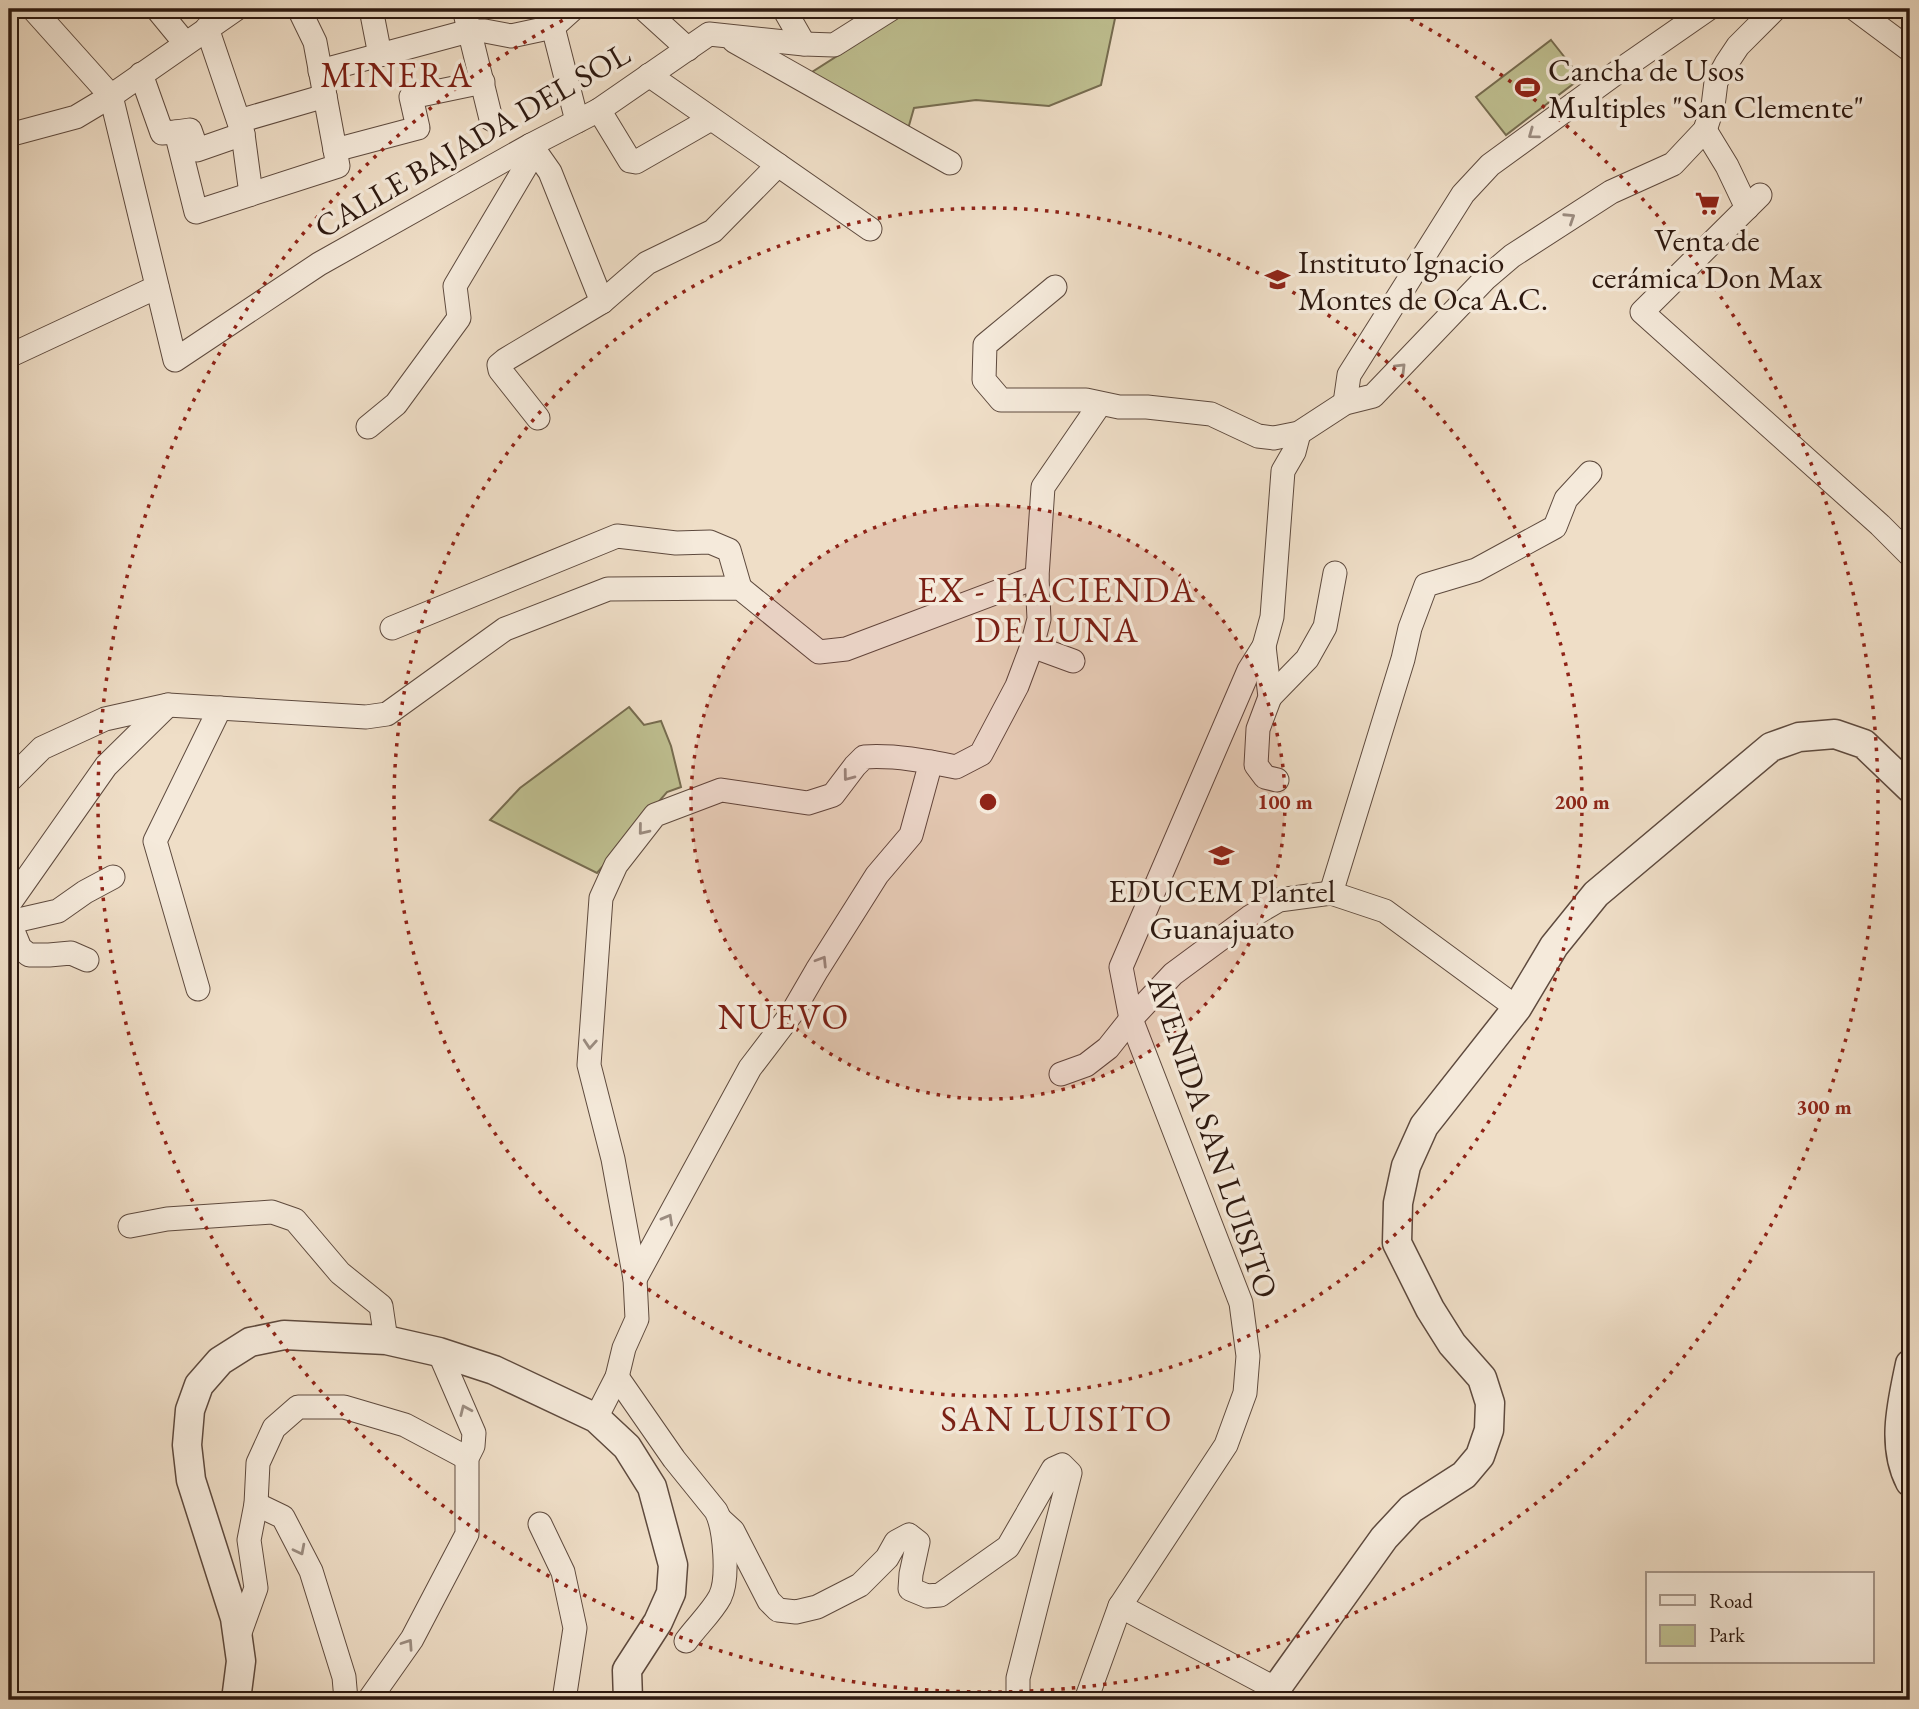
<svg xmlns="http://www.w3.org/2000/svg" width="1919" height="1709" font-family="'EB Garamond',serif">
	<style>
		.green { fill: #bfc091; stroke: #766c50; stroke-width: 2 }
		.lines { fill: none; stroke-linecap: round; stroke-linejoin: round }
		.minor-casing { stroke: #5e4a3e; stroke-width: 25 }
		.tertiary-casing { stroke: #5e4a3e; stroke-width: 31 }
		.minor { stroke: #f5eadb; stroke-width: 23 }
		.tertiary { stroke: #f5eadb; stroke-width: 28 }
		.oneway { stroke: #9b8c80 }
		.ring { fill: none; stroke: #8f2418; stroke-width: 3.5; stroke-dasharray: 3.5 7 }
		.labels { text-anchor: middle; stroke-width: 7; stroke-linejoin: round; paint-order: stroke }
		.poi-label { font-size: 32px; fill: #2d1910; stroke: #f5eadb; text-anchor: start }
		.street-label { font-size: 32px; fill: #2d1910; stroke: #f5eadb }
		.quarter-label { font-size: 35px; letter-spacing: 2px; fill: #7a1f14; stroke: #f5eadb }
		.centre { fill: #8f2418; stroke: #f5eadb; stroke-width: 3.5 }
		.ring-label { font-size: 21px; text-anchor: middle; font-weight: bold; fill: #8f2418; stroke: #f5eadb; stroke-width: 7; stroke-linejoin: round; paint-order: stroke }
	</style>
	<rect width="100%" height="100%" fill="#efdec7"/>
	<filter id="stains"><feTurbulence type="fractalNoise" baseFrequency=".00286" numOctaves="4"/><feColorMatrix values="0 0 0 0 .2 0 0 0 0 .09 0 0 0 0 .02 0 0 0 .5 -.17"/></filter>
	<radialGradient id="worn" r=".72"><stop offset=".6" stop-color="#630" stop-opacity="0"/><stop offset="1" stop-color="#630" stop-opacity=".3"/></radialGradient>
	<g class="green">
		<path d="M911,9h206l-16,76 -52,21 -73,-6 -62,8 -6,21 -99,-55z"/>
		<path d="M1551,40l30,38 -75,57 -30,-38z"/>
		<path d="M629,707l15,18 17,-4 10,25 10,41 -14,5 -70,81 -107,-53 30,-32z"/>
	</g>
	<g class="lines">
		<defs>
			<g id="minor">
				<path d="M33,9l78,87 64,264 144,-96 212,-119 68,-35 110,-76 95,10 30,1 57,-36"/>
				<path d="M157,9l28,34"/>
				<path d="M371,9l9,46"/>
				<path d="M464,9l27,110"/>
				<path d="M644,9l44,40"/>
				<path d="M784,9l20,35"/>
				<path d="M1855,9l55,41"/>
				<path d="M553,27l24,94"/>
				<path d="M207,28l36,106 8,60"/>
				<path d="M734,41l216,122"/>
				<path d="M320,71l149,-40h16l26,5 42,-9 20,-18"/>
				<path d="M141,74l21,59 14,-1 20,80 142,-46 -23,-124 -16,-33"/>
				<path d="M649,75l221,154"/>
				<path d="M599,110l31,51 6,1 75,-43"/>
				<path d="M239,121l86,-25"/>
				<path d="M1705,130l22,36 20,42"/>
				<path d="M176,132l14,-2 7,20 46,-16"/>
				<path d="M9,135l67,-18 35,-21 125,-87"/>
				<path d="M531,145l19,27 52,130"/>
				<path d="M335,150l83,-22 -7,-31 72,-15"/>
				<path d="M1760,195l-118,117 238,213 30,30"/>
				<path d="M1055,287l-70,58 -1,35 17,20h85l33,7h28l64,7 47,22 16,2 25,-5 46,-30 28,-7 112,-117 27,-23 99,-64 62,-28 32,-34 8,-24 3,-24 10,-18 12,-18 37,-37"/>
				<path d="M9,356l148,-69"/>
				<path d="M1345,403l4,-28 114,-181 27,-29 133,-97 85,-59"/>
				<path d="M538,418l-38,-48 -1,-5 6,-5 97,-58 45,-39 66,-32 65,-66"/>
				<path d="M368,427l28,-23 63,-86 -4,-32 80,-135"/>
				<path d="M392,628l225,-92 59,7 34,-1 19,8 11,38"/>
				<path d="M1032,646l41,15"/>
				<path d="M1264,646l6,51 -12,32 -2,36 9,12 12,3"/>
				<path d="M1270,697l37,-38 18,-32 10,-54"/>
				<path d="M9,781l33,-33 63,-29 63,-14 198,12 21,-3 118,-85 103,-40 132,-1 79,64 27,-3 191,-72"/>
				<path d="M1331,893l72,-234 7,-31 16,-43 50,-15 79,-43 11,-28 24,-26"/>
				<path d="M9,904l97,-138 62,-61"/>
				<path d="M9,921l11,27 9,7h20l22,-2 16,7"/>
				<path d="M10,922l48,-11 27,-19 28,-15"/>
				<path d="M198,989l-43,-148 65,-133"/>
				<path d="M1061,1074l25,-9 22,-17 23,-29 42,-45 77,-57 29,-17 52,-7 54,18 132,97"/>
				<path d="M130,1226l37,-7 105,-7 23,8 45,53 41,33 5,34"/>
				<path d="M635,1279l115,-211 42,-55 25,-43 60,-95 34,-40 20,-73"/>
				<path d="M617,1377l57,82 42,52c9,17 13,68 4,86 -8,15 -24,30 -34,44"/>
				<path d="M596,1418l21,-41 7,-29 13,-29 -2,-40 -22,-120 -24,-94 12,-167 15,-33 39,-50 66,-25 87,13 25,-8 22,-29 9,-9c31,-2 63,4 92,10l25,-13 36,-68 15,-40 7,-27 -2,-42 6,-90 57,-83"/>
				<path d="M256,1504l27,13 28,54 33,106 2,23"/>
				<path d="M721,1520l12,11 36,70 9,9 18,2 21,-5 43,-22 27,-27 9,-16 13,-7 9,7 -7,32 -1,15 17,7 13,-1 68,-48 45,-78 9,-4 8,8 -52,205v22"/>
				<path d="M540,1524l23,48 12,56 -11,72"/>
				<path d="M1120,1606l156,83"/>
				<path d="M238,1638l18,-50 -7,-48 7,-36 2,-41 16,-35 24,-21h46l61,18 62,33"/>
				<path d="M369,1700l43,-61 55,-105v-76l6,-12 1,-13 -35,-81"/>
				<path d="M1086,1700l34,-94 106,-161 19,-52 3,-37 -7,-53 -110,-284 -10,-52 128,-297 15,-24 8,-29 11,-146 11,-19 5,-19"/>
			</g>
			<g id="tertiary">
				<path d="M1910,1364c-8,39 -19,81 0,118"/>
				<path d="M236,1700l5,-39 -6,-43 -44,-138 -4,-35 3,-35 9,-25 21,-24 30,-19 34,-7 102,5 53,12 55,18 102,48 31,29 25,40 21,78 -2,28 -13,29 -31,48 1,30"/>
				<path d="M1268,1700l116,-162 27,-29 53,-34 16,-19 9,-26 1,-27 -8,-25 -30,-34 -22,-35 -33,-66 1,-40 8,-37 18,-40 93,-118 37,-62 42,-52 175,-147 28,-10 36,-3 29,10 46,44"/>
			</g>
		</defs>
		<use href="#minor" class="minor-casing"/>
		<use href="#tertiary" class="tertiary-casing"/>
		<use href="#minor" class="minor"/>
		<use href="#tertiary" class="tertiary"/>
	</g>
	<defs><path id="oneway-chevron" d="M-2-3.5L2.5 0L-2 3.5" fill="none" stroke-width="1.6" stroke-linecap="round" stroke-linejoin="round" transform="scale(1.75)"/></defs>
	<g class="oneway">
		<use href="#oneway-chevron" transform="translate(1533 134) rotate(144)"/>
		<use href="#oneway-chevron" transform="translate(1570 218) rotate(-33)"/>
		<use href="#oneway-chevron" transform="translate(1401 368) rotate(-45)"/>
		<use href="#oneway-chevron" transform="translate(848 776) rotate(127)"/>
		<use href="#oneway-chevron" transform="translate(643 830) rotate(129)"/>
		<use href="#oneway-chevron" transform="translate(822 961) rotate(-58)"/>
		<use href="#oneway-chevron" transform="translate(590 1044) rotate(94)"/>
		<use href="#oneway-chevron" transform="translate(668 1219) rotate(-61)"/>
		<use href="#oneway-chevron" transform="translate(465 1410) rotate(-114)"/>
		<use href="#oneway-chevron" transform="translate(300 1550) rotate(63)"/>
		<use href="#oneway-chevron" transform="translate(408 1644) rotate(-56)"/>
	</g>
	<circle cx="988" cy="802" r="297" fill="#8f2418" fill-opacity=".12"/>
	<g class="ring">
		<circle cx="988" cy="802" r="297"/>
		<circle cx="988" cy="802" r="594"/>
		<path d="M1392 9A890 890 0 1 1 584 9"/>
	</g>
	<defs>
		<symbol id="stadium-bare" viewBox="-9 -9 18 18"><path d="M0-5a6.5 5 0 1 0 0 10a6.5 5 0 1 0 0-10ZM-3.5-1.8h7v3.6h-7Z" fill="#8f2418" stroke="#f5eadb" stroke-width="2.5" paint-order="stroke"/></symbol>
		<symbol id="supermarket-bare" viewBox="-9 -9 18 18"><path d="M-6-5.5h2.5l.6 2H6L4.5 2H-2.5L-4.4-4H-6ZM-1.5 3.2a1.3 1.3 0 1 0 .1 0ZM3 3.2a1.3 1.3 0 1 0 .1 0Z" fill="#8f2418" stroke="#f5eadb" stroke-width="2.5" paint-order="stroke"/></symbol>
		<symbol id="school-bare" viewBox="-9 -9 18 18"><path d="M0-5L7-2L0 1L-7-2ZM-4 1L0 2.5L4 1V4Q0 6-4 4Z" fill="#8f2418" stroke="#f5eadb" stroke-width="2.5" paint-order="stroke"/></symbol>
	</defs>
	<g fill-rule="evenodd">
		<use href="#stadium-bare" x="1510" y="70" width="35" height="35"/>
		<use href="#supermarket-bare" x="1690" y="186" width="35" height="35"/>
		<use href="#school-bare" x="1260" y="262" width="35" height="35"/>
		<use href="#school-bare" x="1204" y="838" width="35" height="35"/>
	</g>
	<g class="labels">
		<g class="poi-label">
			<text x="1548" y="81">Cancha de Usos<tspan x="1548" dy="37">Multiples "San Clemente"</tspan></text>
			<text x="1707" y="251" text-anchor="middle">Venta de<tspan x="1707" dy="37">cerámica Don Max</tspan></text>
			<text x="1298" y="273">Instituto Ignacio<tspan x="1298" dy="37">Montes de Oca A.C.</tspan></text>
			<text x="1222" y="902" text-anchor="middle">EDUCEM Plantel<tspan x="1222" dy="37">Guanajuato</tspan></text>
		</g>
		<g class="street-label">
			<text transform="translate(472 140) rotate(-30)" y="11">CALLE BAJADA DEL SOL</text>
			<text transform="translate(1213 1137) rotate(71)" y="11">AVENIDA SAN LUISITO</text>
		</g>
		<g class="quarter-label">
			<text x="397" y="87">MINERA</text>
			<text x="1057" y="602">EX - HACIENDA<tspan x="1057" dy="40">DE LUNA</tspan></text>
			<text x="784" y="1029">NUEVO</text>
			<text x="1057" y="1431">SAN LUISITO</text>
		</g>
	</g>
	<circle cx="988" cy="802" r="10" class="centre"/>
	<g class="ring-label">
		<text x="1285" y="809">100 m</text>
		<text x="1582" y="809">200 m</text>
		<text x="1824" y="1114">300 m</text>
	</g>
	<rect width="1919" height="1709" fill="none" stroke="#efdec7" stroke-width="35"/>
	<rect x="10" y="10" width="1898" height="1688" fill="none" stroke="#2d1910" stroke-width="3.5"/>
	<rect x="18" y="18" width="1884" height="1674" fill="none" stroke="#2d1910" stroke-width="2"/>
	<rect x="1646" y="1572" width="228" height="91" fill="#f5eadb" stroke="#a5968a" stroke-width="2"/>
	<rect x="1660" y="1595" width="35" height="10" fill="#f5eadb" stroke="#a5968a" stroke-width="2"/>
	<text x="1709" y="1608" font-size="21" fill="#2d1910">Road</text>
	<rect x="1660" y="1625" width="35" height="21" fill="#bfc091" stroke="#a5968a" stroke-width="2"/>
	<text x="1709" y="1642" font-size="21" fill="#2d1910">Park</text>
	<rect width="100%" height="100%" filter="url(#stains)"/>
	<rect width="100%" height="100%" fill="url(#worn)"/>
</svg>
